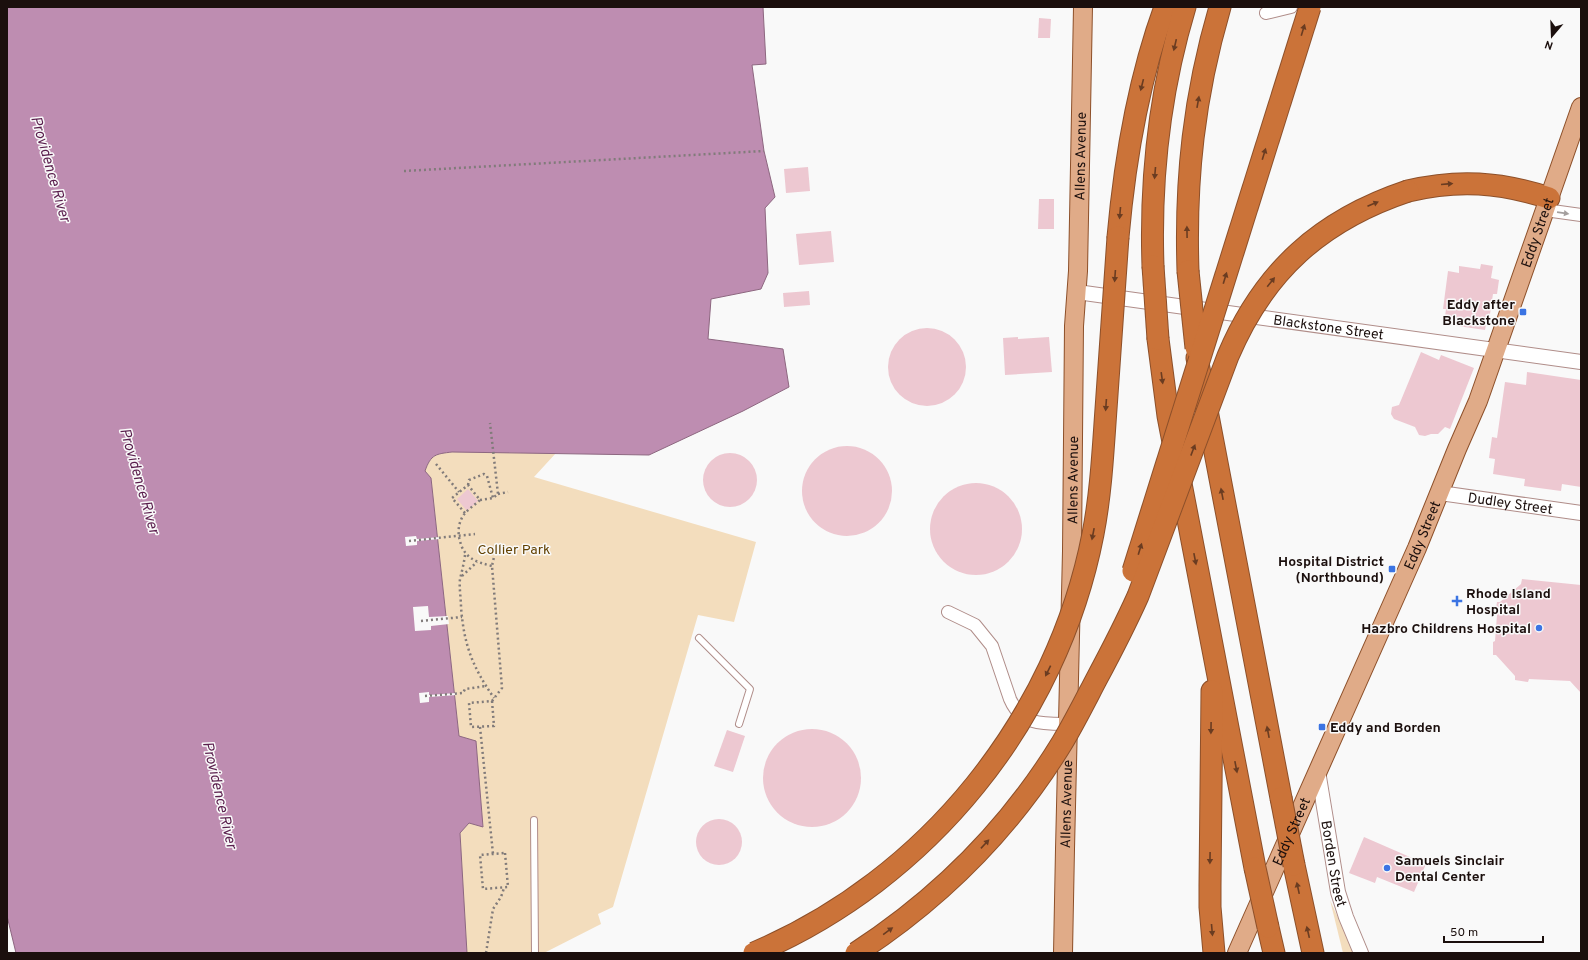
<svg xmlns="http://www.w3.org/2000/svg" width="1588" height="960" font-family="Overpass,sans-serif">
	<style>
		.green { fill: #f3ddbd }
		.water { fill: #be8db1; stroke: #8d6780 }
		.pier { fill: #f9f9f9 }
		.building { fill: #edc8d1 }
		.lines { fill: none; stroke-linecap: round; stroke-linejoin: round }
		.service-casing { stroke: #b08d89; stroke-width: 8 }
		.minor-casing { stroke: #b08d89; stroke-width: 14 }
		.tertiary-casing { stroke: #b08d89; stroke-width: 16 }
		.primary-casing { stroke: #8d502a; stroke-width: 20 }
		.motorway-casing { stroke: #8d502a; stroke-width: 23 }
		.path { stroke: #817b7a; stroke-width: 2.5; stroke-dasharray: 2 3; stroke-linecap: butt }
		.service { stroke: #fff; stroke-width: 6 }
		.minor { stroke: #fff; stroke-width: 12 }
		.tertiary { stroke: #fff; stroke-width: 14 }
		.primary { stroke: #e0ab88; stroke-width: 18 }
		.motorway { stroke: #cb7339; stroke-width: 21 }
		.motorway-bridge-casing { stroke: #8d502a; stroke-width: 23; stroke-linecap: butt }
		.motorway-bridge { stroke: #cb7339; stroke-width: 21 }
		.oneway { fill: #6a3c21 }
		.oneway2 { fill: #a49f9e }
		.poi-dot { fill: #3b74e3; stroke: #f9f9f9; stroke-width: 1.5 }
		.labels { text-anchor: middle; stroke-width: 3; stroke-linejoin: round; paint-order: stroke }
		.street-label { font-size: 14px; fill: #1b0f0d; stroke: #f9f9f9 }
		.poi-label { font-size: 14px; font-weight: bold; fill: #1b0f0d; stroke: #f9f9f9; text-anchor: end }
		.park-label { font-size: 14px; fill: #624100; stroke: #f9f9f9 }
		.water-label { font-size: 15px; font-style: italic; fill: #5a1e4d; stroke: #f9f9f9 }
	</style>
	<rect width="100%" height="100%" fill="#f9f9f9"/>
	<g class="green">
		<path d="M452,452l104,1 -22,24 222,65 -22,80 -36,-7 -85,292 -15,7 3,10 -57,29h-77l-7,-120 9,-10 14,4 -7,-85 -17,-6 -28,-258 -6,-7c6,-17 11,-17 27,-19z"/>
		<path d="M1330,900l24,53h-11z"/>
	</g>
	<path class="water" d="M7,7h756l3,57 -14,1 12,86 11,46 -10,11 3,65 -7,16 -50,10 -3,40 75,10 6,38 -46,24 -94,44 -197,-3c-16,2 -21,2 -27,19l6,7 28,258 17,5 7,86 -14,-4 -9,10 7,120h-451l-9,-37z"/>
	<g class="pier">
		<path d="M416,536l1,3 23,-2v2l-23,2v4l-11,1 -1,-9z"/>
		<path d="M428,606l1,11 19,-1 1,8 -18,2v4l-16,1 -2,-24z"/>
		<path d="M429,692v3l27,-2 1,2 -28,2v5l-9,1 -1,-10z"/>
	</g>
	<g class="building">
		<path d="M1039,18l12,1 -1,19h-12z"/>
		<path d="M808,167l2,24 -24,2 -2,-24z"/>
		<path d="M1039,199h15v30h-16z"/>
		<path d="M831,231l3,31 -35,3 -3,-31z"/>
		<path d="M1481,264l12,2 -2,12 8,2 -2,14h-4l-3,20h-2l-3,16 -41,-6 2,-15h-3l5,-38 11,2v-7l21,3z"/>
		<path d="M809,291l1,14 -26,2 -1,-14z"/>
		<circle cx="927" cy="367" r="39"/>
		<path d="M1018,337v2l31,-2 3,35 -47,3 -2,-37z"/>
		<path d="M1421,352l18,8 2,-5 33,13 -24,61 -5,-2 -7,7h-7l-6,2 -6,-1 -4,-8 -21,-8 -3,-5 1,-7 7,-2z"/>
		<path d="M1527,372l54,8v107l-19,-3 -1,7 -37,-5 1,-7 -32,-5 2,-15 -6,-1 3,-21 5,1 8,-56 21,3z"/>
		<circle cx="847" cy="491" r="45"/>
		<circle cx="730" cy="480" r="27"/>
		<circle cx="976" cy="529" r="46"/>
		<path d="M468,489l10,12 -11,10 -10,-12z"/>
		<path d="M1522,579l59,6v108l-11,-12 -41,-2 -1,3 -13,-2v-4l-19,-21h-3v-13l2,-1 2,-26 -2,-1 2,-12h3l21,-18z"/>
		<circle cx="812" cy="778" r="49"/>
		<path d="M727,730l18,6 -12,36 -19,-6z"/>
		<circle cx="719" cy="842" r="23"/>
		<path d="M1364,837l62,27 -12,28 -37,-15 -2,6 -26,-10z"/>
	</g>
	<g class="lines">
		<defs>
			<g id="service">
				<path d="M699,638l51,51 -11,35"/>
				<path d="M534,820l1,133"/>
			</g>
			<g id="minor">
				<path d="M1266,13l25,-6"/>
				<path d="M1545,210l36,5"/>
				<path d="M948,612l27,13 17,21 18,53c11,26 32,25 57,25"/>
			</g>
			<g id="tertiary">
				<path id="s1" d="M1077,292l504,70"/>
				<path id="s2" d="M1440,493l141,20"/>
				<path id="s3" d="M1318,771l20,121 8,25 15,36"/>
			</g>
			<g id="primary">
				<path id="s4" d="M1063,953l2,-104 7,-298 2,-225 4,-55 5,-264"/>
				<path id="s5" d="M1237,953l180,-405 40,-99 21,-48 103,-294"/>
			</g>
			<g id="motorway">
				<path d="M1408,191c50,-12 92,-9 141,7"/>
				<path d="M1118,237c7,-79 20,-156 47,-230"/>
				<path d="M1153,266c-3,-87 7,-176 32,-259"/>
				<path d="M1188,271c-3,-93 6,-175 32,-264"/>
				<path d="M1158,339l10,77 87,452"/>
				<path d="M1197,358l84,440"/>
				<path d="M1212,691l-2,195v21l4,46"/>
				<path d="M1294,865l19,88"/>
				<path d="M1268,927l6,26"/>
			</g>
		</defs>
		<use href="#service" class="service-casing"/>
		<use href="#minor" class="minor-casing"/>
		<use href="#tertiary" class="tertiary-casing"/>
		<use href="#primary" class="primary-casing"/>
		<use href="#motorway" class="motorway-casing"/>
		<g class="path">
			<path d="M404,171l360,-20"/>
			<path d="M436,464l23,28"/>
			<path d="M468,485l1,-5 15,-6 3,2 6,22"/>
			<path d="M498,494l10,-2"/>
			<path d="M480,500l13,-2 5,-4 -8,-71"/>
			<path d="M465,513l-13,-15 16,-13 12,15c-6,6 -16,11 -19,20 -3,6 -3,15 -1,21 4,17 16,21 32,25"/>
			<path d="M409,541l66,-7"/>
			<path d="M465,555c-1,8 -3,16 -5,24 -1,9 1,19 1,28 3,38 11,59 33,91"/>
			<path d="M462,576l15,-14"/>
			<path d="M421,621l41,-4"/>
			<path d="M425,696l38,-3 2,-4 21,-3"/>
			<path d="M492,701l10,-13 -10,-122 2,-9"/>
			<path d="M492,701l2,25 -23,1 -2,-24z"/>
			<path d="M480,727l13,127"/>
			<path d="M505,853l3,34 -25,2 -3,-34z"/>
			<path d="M486,953l7,-44 8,-12 3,-9"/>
		</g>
		<use href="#service" class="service"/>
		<use href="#minor" class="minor"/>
		<use href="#tertiary" class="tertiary"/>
		<use href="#primary" class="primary"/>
		<use href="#motorway" class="motorway"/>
		<defs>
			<g id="motorway-bridge">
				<path d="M1153,266l5,73"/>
				<path d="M1188,271l8,77"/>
				<path d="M1133,571l177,-564"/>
				<path d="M1281,798l13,67"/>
				<path d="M1255,868l13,59"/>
				<path d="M754,953c174,-74 303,-234 339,-419 8,-41 10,-83 13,-125 4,-57 8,-115 12,-172"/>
				<path d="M856,953c83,-54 154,-125 206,-210 12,-20 23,-42 34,-63 15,-28 29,-55 42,-84l90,-240c36,-85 93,-136 180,-165"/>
			</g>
		</defs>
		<use href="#motorway-bridge" class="motorway-bridge-casing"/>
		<use href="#motorway-bridge" class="motorway-bridge"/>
	</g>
	<defs><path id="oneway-solid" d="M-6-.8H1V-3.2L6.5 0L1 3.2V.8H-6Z"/></defs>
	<g class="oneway">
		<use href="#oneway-solid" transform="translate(1303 30) rotate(-73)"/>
		<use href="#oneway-solid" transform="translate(1175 45) rotate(103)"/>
		<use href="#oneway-solid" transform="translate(1142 85) rotate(104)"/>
		<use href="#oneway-solid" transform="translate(1198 102) rotate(-80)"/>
		<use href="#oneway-solid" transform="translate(1264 154) rotate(-73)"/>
		<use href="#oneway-solid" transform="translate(1155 173) rotate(95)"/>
		<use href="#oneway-solid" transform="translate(1447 184) rotate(-5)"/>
		<use href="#oneway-solid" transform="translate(1373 204) rotate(-23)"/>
		<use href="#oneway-solid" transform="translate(1120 213) rotate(95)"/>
		<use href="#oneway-solid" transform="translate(1187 232) rotate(-91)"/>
		<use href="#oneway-solid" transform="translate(1115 276) rotate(94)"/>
		<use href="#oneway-solid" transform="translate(1225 278) rotate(-73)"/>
		<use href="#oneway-solid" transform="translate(1271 282) rotate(-51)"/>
		<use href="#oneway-solid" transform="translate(1162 378) rotate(82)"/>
		<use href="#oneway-solid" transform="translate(1106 405) rotate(94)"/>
		<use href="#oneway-solid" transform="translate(1193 450) rotate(-69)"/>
		<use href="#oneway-solid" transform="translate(1222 494) rotate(-101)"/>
		<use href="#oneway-solid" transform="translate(1093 534) rotate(101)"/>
		<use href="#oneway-solid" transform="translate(1140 549) rotate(-73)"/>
		<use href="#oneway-solid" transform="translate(1195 559) rotate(79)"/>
		<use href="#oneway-solid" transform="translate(1048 671) rotate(116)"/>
		<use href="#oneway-solid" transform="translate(1211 728) rotate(91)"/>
		<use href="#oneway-solid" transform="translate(1268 732) rotate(-101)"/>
		<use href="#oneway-solid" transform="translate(1236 767) rotate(79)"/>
		<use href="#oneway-solid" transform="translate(985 844) rotate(-47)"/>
		<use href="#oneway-solid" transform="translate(1210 858) rotate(91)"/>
		<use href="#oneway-solid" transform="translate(1298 888) rotate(-102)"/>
		<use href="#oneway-solid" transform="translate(1212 930) rotate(85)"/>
		<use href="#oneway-solid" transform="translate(888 931) rotate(-36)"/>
		<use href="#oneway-solid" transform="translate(1308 932) rotate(-103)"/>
	</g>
	<use class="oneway2" href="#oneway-solid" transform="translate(1563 213) rotate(8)"/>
	<g class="poi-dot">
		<rect x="1519" y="308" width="8" height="8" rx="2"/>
		<rect x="1388" y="565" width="8" height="8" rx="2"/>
		<path d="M1455 595h4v4h4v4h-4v4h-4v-4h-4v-4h4z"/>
		<circle cx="1539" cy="628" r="4"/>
		<rect x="1318" y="723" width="8" height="8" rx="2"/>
		<circle cx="1387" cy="868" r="4"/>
	</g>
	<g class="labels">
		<g class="street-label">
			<text dy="5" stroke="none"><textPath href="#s4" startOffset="797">Allens Avenue</textPath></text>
			<text dy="5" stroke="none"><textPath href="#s5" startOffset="781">Eddy Street</textPath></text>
			<text dy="5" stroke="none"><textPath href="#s1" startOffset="254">Blackstone Street</textPath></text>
			<text dy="5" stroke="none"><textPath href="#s4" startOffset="473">Allens Avenue</textPath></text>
			<text dy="5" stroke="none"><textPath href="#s2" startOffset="71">Dudley Street</textPath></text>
			<text dy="5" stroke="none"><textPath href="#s5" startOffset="457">Eddy Street</textPath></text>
			<text dy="5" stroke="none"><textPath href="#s4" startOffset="149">Allens Avenue</textPath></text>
			<text dy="5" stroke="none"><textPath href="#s5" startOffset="133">Eddy Street</textPath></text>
			<text dy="5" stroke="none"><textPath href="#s3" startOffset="94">Borden Street</textPath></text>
		</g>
		<g class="poi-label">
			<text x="1515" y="309">Eddy after<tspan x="1515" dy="16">Blackstone</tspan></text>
			<text x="1384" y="566">Hospital District<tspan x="1384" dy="16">(Northbound)</tspan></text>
			<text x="1466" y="598" text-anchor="start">Rhode Island<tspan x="1466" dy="16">Hospital</tspan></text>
			<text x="1531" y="633">Hazbro Childrens Hospital</text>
			<text x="1330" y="732" text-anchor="start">Eddy and Borden</text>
			<text x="1395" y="865" text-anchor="start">Samuels Sinclair<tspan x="1395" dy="16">Dental Center</tspan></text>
		</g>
		<g class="park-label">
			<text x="514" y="554">Collier Park</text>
		</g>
		<g class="water-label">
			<text transform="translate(51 169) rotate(74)" y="5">Providence River</text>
			<text transform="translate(140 481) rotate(74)" y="5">Providence River</text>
			<text transform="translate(220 795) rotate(77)" y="5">Providence River</text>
		</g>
	</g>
	<rect width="1588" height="960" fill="none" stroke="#1b0f0d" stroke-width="16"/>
	<g transform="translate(1552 36) rotate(199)" stroke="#f9f9f9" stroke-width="3" paint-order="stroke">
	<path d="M0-3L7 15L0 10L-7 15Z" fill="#1b0f0d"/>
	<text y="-6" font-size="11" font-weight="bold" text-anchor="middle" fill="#1b0f0d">N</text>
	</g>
	<path d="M1444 936v6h99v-6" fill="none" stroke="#1b0f0d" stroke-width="2"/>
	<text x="1450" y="936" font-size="12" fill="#1b0f0d" stroke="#f9f9f9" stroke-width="3" paint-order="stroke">50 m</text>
</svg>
